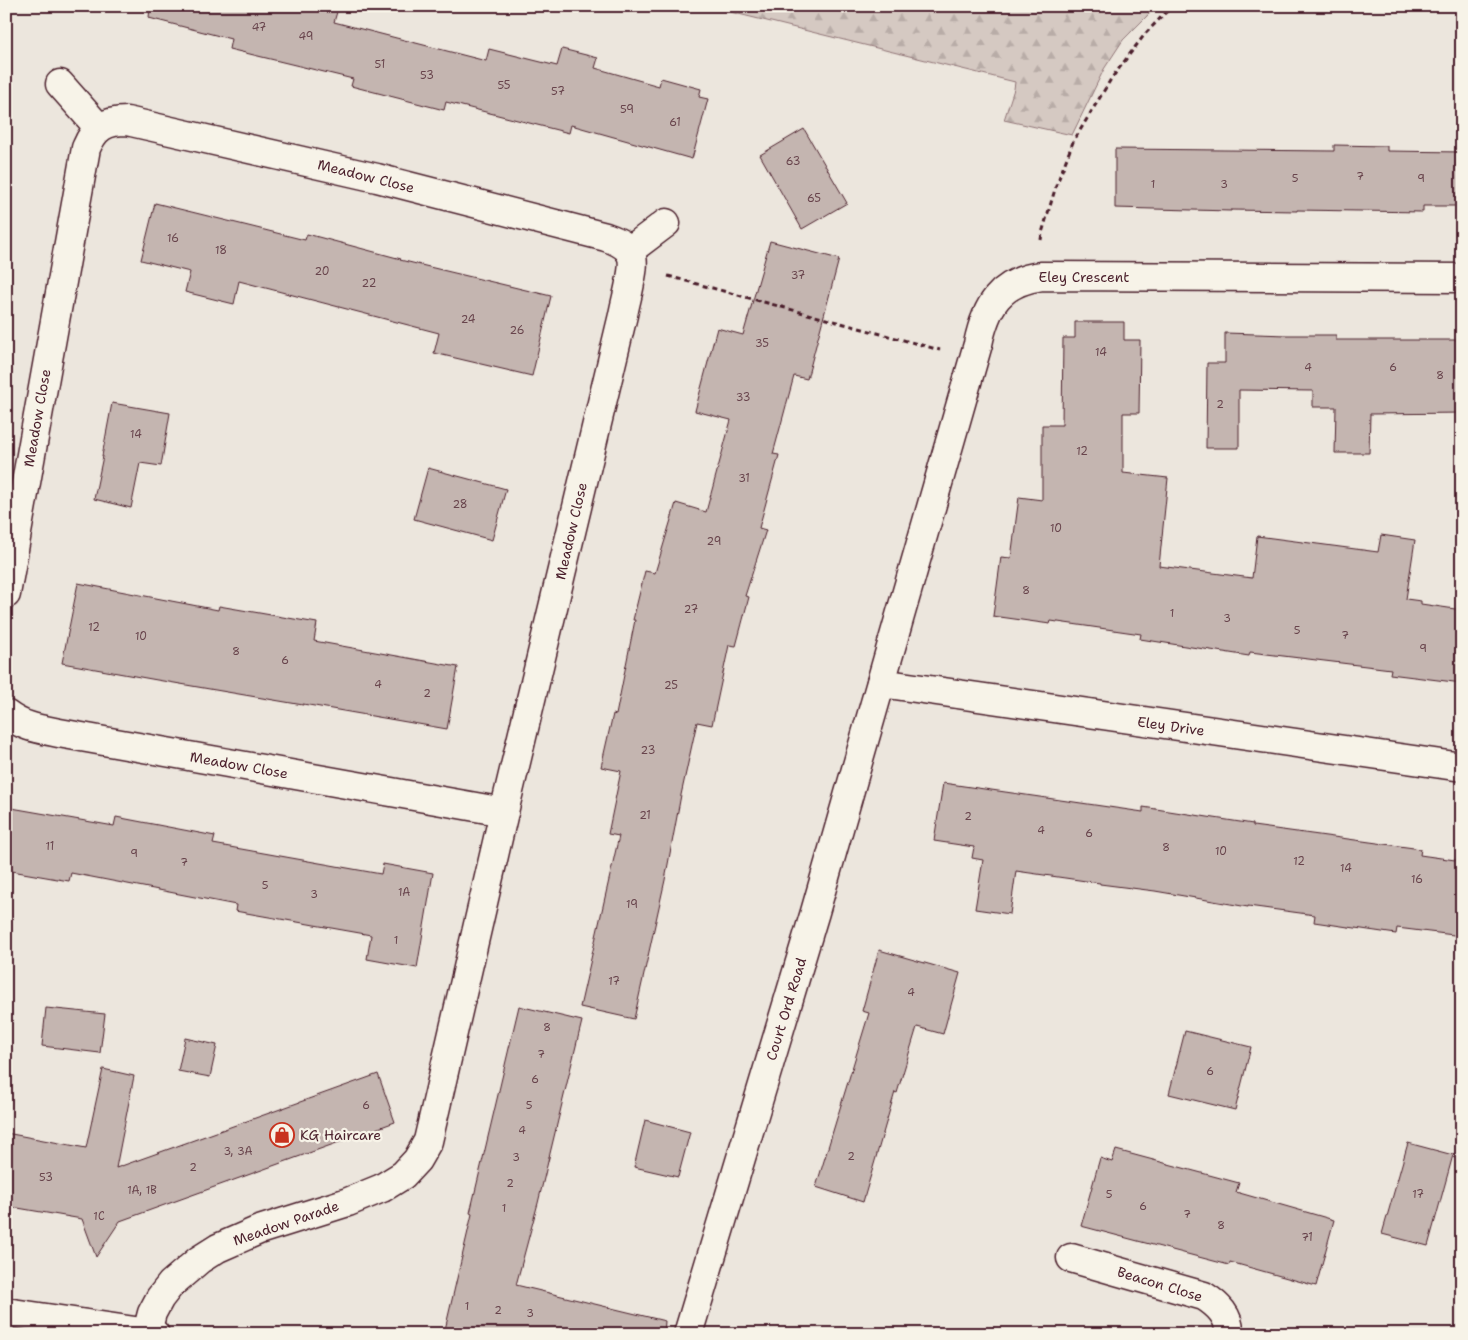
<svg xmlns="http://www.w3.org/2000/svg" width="1468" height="1340" font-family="'Shantell Sans',sans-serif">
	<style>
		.forest { fill: url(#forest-firs); stroke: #907476 }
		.building { fill: #c4b5b0; stroke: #4a1f2b }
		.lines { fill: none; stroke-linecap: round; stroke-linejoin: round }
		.minor-casing { stroke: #4a1f2b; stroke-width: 31 }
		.major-casing { stroke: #4a1f2b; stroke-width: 31 }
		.path { stroke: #4a1f2b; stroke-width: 3; stroke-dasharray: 5 4; stroke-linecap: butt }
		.minor { stroke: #f7f3e8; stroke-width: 28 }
		.major { stroke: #f7f3e8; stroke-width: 28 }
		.labels { text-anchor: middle; stroke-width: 4.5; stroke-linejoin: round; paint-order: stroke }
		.number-label { font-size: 11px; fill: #68444c }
		.street-label { font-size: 14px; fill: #4a1f2b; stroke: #f7f3e8 }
		.poi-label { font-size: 14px; fill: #4a1f2b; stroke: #f7f3e8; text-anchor: start }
	</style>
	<defs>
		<pattern id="forest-firs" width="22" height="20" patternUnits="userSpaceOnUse" patternTransform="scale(1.25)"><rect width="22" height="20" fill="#d5c9c2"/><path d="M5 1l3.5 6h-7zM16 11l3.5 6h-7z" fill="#b8aca7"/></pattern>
	</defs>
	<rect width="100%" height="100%" fill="#ece6dd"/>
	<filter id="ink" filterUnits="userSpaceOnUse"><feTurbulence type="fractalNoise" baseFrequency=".02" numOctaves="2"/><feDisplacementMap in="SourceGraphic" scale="10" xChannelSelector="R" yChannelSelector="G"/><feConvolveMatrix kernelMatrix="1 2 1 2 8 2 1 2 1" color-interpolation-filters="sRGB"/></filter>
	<g filter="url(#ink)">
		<path class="forest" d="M706,6h451l-34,34 -19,29 -32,66 -68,-15 10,-31 1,-7z"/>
		<g class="building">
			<path d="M150,6h162l25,6 -3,10 152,39 3,-12 68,17 5,-17 36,9 -3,10 64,18 2,-8 40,11 -2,8 9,2 -16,60 -121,-34 -2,8 -123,-31 -2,8 -93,-24 2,-7 -124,-30 2,-10 -82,-21z"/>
			<path d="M804,129l43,74 -45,26 -42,-74z"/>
			<path d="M1334,145l53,1v5l75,1v54h-39v6l-126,-2v1l-66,-1v1l-116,-3v-59l219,2z"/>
			<path d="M155,203l150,37 2,-6 94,25 -1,1 151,36 -19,80 -98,-23 5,-20 -200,-52 -5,23 -49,-12 5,-20 -49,-12z"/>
			<path d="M770,241l69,18 -32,120 -13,-3 -21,78 6,1 -20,73 7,2 -21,66 4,1 -13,49 -7,-1 -17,80 -15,-3 -16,73 -16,85 -31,139 -54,-12 39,-171 -11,-2 13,-63 -20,-4 12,-53 3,1 19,-95h-2l12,-49 10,2 21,-70 30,9 25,-92 -36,-9 22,-83 26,7z"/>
			<path d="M1075,322h49v18h16l-1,73h-16v60l45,5 -9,88 93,12 5,-42 121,16 3,-17 34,5 -9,59 15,2v3l41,6v73l-72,-9 1,-5 -141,-17 -1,4 -109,-17 1,-5 -90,-13 -1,3 -57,-8 8,-59 10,1 8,-61 23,3v-75h20l1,-87h12z"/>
			<path d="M1225,333l62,2h49v5h126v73l-92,1 -1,39h-34l1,-46h-23v-16l-74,-1v58h-33l1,-85h18z"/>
			<path d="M112,403l58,10 -9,53 -21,-3 -9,45 -37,-9 9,-43h-1z"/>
			<path d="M428,468l78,21 -14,51 -78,-21z"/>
			<path d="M78,583l140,27 1,-4 98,17 -3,18 144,26 -11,62 -144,-25v1l-146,-25 -95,-17z"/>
			<path d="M943,783l200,29v-5l110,17v2l168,23 -1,6 42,6v75l-65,-8 -1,6 -82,-12 1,-7 -67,-9v1l-93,-16 -55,-7v-1l-84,-12 -6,43 -35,-5 8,-49 -11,-2 2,-11 -40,-6z"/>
			<path d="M6,807l108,19 2,-9 99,19 -2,8 168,30 2,-10 50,9 -16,95 -50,-9 4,-24 -136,-24 1,-6 -165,-32 -2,8 -63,-11z"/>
			<path d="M879,950l81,23 -17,61 -26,-7 -20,66 -2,-1 -32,110 -47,-15 53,-174 -7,-2z"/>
			<path d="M519,1006l63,15 -44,182 -22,82 149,36 -1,13h-220l28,-120 -2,-1z"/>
			<path d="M46,1008l59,6 -5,39 -58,-7z"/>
			<path d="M1185,1031l66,16 -16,63 -66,-16z"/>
			<path d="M185,1038l32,7 -7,32 -32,-6z"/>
			<path d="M103,1069l31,7 -18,92 262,-94 17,48 -275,99 -24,36 -14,-38 -76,-13v-73l80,15z"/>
			<path d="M645,1120l45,12 -12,45 -44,-10z"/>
			<path d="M1408,1143l45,12 -25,91 -46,-12z"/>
			<path d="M1116,1150l123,33 -3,9 98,28 -18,66 -86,-24 -1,3 -148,-39 19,-68 12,4z"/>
		</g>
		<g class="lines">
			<defs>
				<g id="minor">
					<path d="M60,84l39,44"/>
					<path d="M629,251l37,-28"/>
					<path d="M6,594l80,-446c9,-21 19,-27 41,-27l250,57 229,59c28,10 30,19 24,46 -2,11 -5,21 -7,32l-119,497 -76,329 -11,19 -14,15 -21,13 -34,14 -89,28 -41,18 -19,12 -28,24 -11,14 -8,15 -5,19"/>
					<path d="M881,683l581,84"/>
					<path d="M6,714c17,13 33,15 53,19l445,79"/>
					<path d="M1071,1258l133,38c14,9 26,20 25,38"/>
					<path d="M688,1334l127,-422 163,-568c8,-38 22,-63 64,-68l420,2"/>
				</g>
				<path id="major" d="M6,1312l149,22"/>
			</defs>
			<use href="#minor" class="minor-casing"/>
			<use href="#major" class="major-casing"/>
			<g class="path">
				<path d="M1041,240l1,-7 14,-47 17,-44 38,-63 34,-45 27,-28"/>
				<path d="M668,276l272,74"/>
			</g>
			<use href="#minor" class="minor"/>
			<use href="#major" class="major"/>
		</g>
	</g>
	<defs>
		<symbol id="shop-ring" viewBox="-11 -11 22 22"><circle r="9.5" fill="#f7f3e8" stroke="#c8321e" stroke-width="1.5"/><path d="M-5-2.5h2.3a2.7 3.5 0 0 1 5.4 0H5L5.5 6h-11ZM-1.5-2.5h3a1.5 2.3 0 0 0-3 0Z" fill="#c8321e"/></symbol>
	</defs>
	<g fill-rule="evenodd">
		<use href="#shop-ring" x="268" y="1121" width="28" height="28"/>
	</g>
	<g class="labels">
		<g class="number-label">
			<text x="259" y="31">47</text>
			<text x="306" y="40">49</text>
			<text x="380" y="68">51</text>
			<text x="427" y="79">53</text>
			<text x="504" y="89">55</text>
			<text x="558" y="95">57</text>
			<text x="627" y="113">59</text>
			<text x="675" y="126">61</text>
			<text x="793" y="165">63</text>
			<text x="1360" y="180">7</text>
			<text x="1295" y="182">5</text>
			<text x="1421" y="182">9</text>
			<text x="1153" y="188">1</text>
			<text x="1224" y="188">3</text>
			<text x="814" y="202">65</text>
			<text x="173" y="242">16</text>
			<text x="221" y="254">18</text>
			<text x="322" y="275">20</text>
			<text x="798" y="279">37</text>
			<text x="369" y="287">22</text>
			<text x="468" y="323">24</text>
			<text x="517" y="334">26</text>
			<text x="762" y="347">35</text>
			<text x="1101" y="356">14</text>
			<text x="1308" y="371">4</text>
			<text x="1393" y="371">6</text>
			<text x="1440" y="379">8</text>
			<text x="743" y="401">33</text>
			<text x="1220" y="408">2</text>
			<text x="136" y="438">14</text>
			<text x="1082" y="455">12</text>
			<text x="744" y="482">31</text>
			<text x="460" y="508">28</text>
			<text x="1056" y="532">10</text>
			<text x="714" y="545">29</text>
			<text x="1026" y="594">8</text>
			<text x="691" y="613">27</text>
			<text x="1172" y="617">1</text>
			<text x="1227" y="622">3</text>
			<text x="94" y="631">12</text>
			<text x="1297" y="634">5</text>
			<text x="1345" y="639">7</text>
			<text x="141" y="640">10</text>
			<text x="1423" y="652">9</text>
			<text x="236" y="655">8</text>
			<text x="285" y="664">6</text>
			<text x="378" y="688">4</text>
			<text x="671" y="689">25</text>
			<text x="427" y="697">2</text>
			<text x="648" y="754">23</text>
			<text x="645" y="819">21</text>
			<text x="968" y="820">2</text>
			<text x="1041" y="834">4</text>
			<text x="1089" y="837">6</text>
			<text x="50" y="850">11</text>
			<text x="1166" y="851">8</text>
			<text x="1221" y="855">10</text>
			<text x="134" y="857">9</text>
			<text x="1299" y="865">12</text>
			<text x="184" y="866">7</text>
			<text x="1346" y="872">14</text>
			<text x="1417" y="883">16</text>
			<text x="265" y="889">5</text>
			<text x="404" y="896">1A</text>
			<text x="314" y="898">3</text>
			<text x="632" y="908">19</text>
			<text x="396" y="944">1</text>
			<text x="614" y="985">17</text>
			<text x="911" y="996">4</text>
			<text x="547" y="1031">8</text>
			<text x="541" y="1058">7</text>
			<text x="1210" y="1075">6</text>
			<text x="535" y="1083">6</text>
			<text x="366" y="1109">6</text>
			<text x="529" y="1109">5</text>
			<text x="522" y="1134">4</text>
			<text x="238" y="1155">3, 3A</text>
			<text x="851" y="1160">2</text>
			<text x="516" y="1161">3</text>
			<text x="193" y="1171">2</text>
			<text x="46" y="1181">53</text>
			<text x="510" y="1187">2</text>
			<text x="142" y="1194">1A, 1B</text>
			<text x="1109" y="1198">5</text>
			<text x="1418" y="1198">17</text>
			<text x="1143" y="1210">6</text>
			<text x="504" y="1212">1</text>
			<text x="1187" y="1218">7</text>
			<text x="99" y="1220">1C</text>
			<text x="1221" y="1229">8</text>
			<text x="1307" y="1241">71</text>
			<text x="467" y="1310">1</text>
			<text x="498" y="1314">2</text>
			<text x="530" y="1317">3</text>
		</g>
		<g class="street-label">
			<text transform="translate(366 176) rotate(14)" y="5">Meadow Close</text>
			<text x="1084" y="282">Eley Crescent</text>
			<text transform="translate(37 418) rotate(-80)" y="5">Meadow Close</text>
			<text transform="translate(571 531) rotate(-77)" y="5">Meadow Close</text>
			<text transform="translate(1171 726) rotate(8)" y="5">Eley Drive</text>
			<text transform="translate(239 765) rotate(10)" y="5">Meadow Close</text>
			<text transform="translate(786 1009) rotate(-73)" y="5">Court Ord Road</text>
			<text transform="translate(286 1223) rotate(-19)" y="5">Meadow Parade</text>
			<text transform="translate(1160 1284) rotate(17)" y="5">Beacon Close</text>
		</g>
		<g class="poi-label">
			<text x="300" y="1140">KG Haircare</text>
		</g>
	</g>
	<rect width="1468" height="1340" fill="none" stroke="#f7f3e8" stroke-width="25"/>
	<rect x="12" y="12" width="1443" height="1315" fill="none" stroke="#4a1f2b" stroke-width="2" filter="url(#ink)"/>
</svg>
